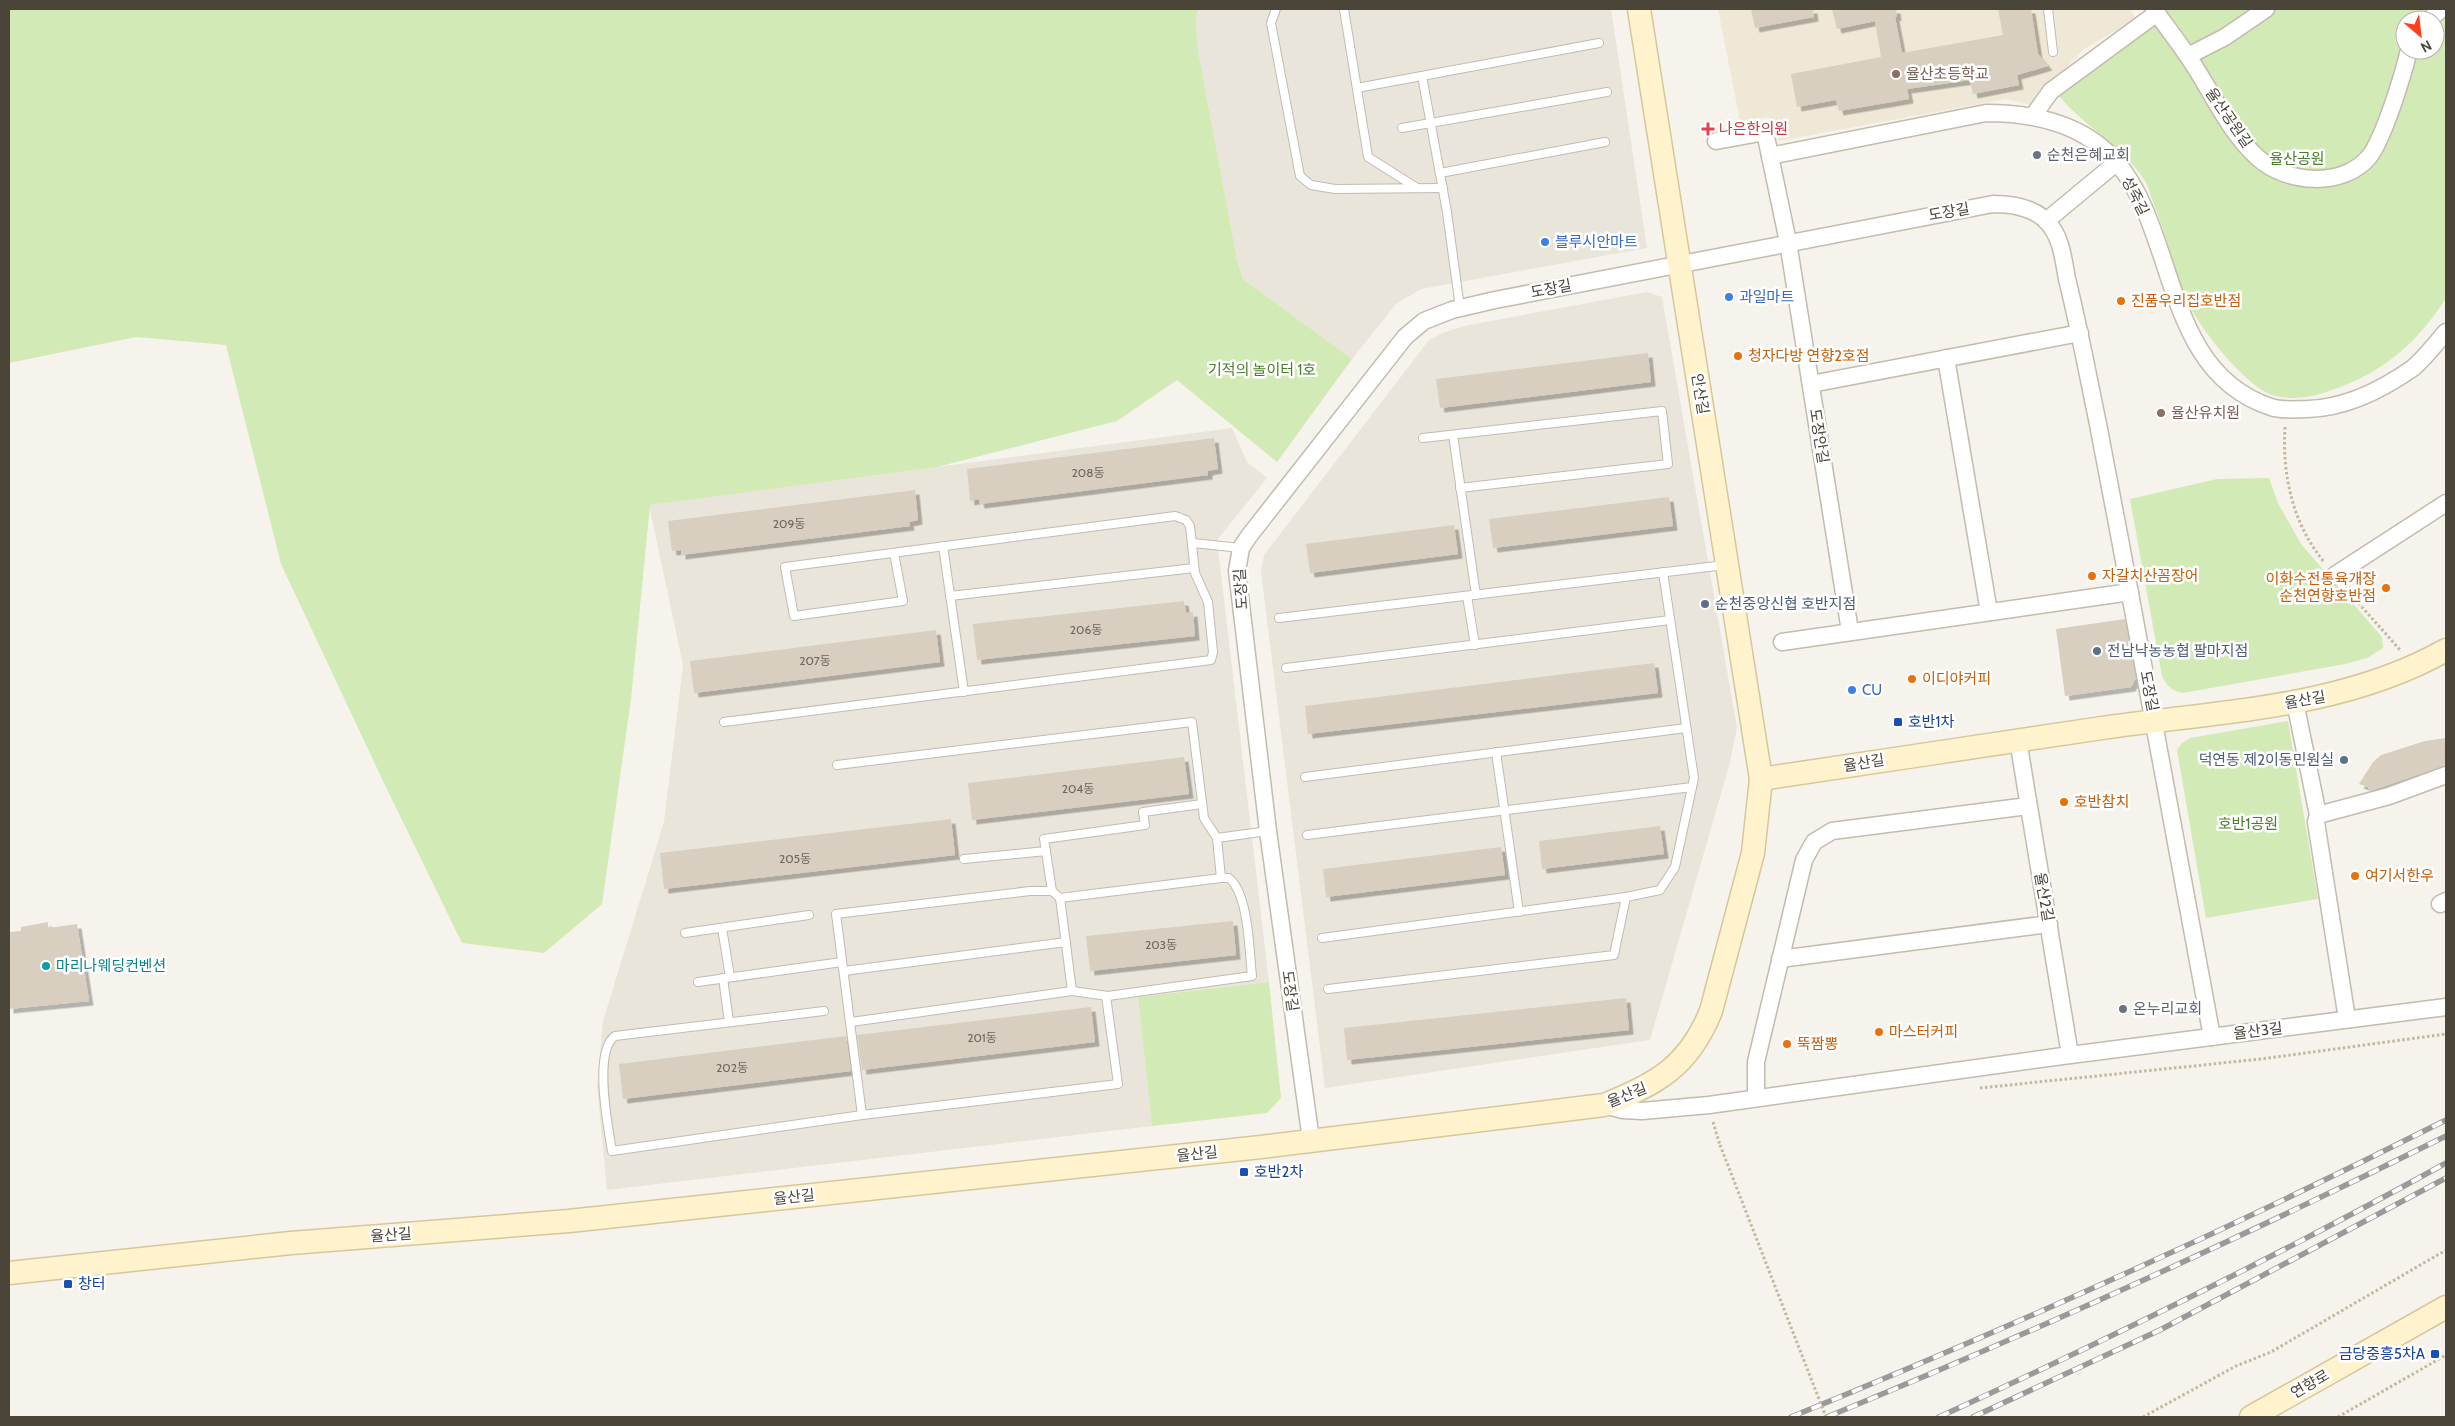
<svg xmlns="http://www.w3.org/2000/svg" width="2455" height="1426" font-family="Cabin,'Noto Sans KR',sans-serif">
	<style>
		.residential { fill: #eae5da }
		.education { fill: #efe8d6 }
		.green { fill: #d2eab5; fill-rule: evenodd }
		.building { fill: #d8cfc1; filter: url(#shadow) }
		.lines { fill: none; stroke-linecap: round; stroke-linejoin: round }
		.lane-casing { stroke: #c2bbae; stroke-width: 10 }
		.street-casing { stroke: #c2bbae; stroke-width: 19 }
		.secondary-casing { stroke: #d6c79b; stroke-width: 25 }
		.path { stroke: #c4b79f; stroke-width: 3; stroke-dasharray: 2.5 2.5; stroke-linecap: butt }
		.lane { stroke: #fff; stroke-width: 8 }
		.street { stroke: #fff; stroke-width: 16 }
		.secondary { stroke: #fff3cd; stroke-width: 22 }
		.rail-casing { stroke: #9a9a9a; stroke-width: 5.5 }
		.rail { stroke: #fff; stroke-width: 4; stroke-dasharray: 11; stroke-linecap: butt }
		.path-bridge { stroke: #c4b79f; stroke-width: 3; stroke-dasharray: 2.5 2.5; stroke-linecap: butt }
		.education-dot { fill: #8d6e63; stroke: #fff; stroke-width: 2 }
		.health-dot { fill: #e0444e; stroke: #fff; stroke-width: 2 }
		.worship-dot { fill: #6b7280; stroke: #fff; stroke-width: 2 }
		.shop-dot { fill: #3f7fe0; stroke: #fff; stroke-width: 2 }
		.food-dot { fill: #e8710a; stroke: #fff; stroke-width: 2 }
		.service-dot { fill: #5c6f8a; stroke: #fff; stroke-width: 2 }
		.transit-dot { fill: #1a4fb4; stroke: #fff; stroke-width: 2 }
		.culture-dot { fill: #0f9aa8; stroke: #fff; stroke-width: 2 }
		.labels { text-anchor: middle; stroke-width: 5; stroke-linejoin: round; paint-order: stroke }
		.number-label { font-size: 12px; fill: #6e675b }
		.education-label { font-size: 15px; fill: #785e54; stroke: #fff; text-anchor: start }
		.street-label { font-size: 15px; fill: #4b4439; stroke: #fff }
		.health-label { font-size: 15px; fill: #be3a42; stroke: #fff; text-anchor: start }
		.worship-label { font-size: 15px; fill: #5b616d; stroke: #fff; text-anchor: start }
		.park-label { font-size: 15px; fill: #4a7f2a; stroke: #fff }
		.shop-label { font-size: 15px; fill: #366cbe; stroke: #fff; text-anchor: start }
		.food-label { font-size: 15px; fill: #c56008; stroke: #fff; text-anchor: start }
		.service-label { font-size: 15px; fill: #4e5e75; stroke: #fff; text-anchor: start }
		.transit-label { font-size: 15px; fill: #164399; stroke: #fff; text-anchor: start }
		.culture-label { font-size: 15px; fill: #0d838f; stroke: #fff; text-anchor: start }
	</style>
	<defs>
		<filter id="shadow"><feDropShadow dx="4.5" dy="4.5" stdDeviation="0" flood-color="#0004"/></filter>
	</defs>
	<rect width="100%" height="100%" fill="#f6f3ec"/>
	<g class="residential">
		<path d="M1199,9h412l36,239 -226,41 -25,15 -44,55 -109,-80 -6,-19 -40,-215 -1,-30z"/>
		<path d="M1647,292l15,5 75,431 -8,38 -79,274 -325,48 -64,-516 3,-17 165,-215 16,-8 19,-6z"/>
		<path d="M1232,428l15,34 20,16 -50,62 52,442 -131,15 14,129 -545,64 -10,-104 6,-65 61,-199 19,-157 -34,-160z"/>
	</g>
	<path class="education" d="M1718,9h412l6,10 -52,30 -53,56 -25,-6 -227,42 -10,-24 -29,4z"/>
	<g class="green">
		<path d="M9,9h1190l-3,6 1,30 40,215 6,19 109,80 -75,103 -100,-82 -60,41 -180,46 -287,38 -19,194 -29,205 -58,49 -82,-10 -79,-162 -102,-217 -55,-219 -90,-8 -127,26z"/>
		<path d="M2157,9h289v289c-28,44 -61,73 -111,91 -19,7 -38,12 -59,7 -30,-6 -85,-78 -95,-108 -9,-29 -17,-58 -28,-86 -3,-8 -5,-18 -10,-24 -22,-33 -59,-52 -84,-82l86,-64zM2405,20h30v30h-30z"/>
		<path d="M2269,478l9,25 23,41 81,93 1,11 -16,10 -22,6 -162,29c-11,-2 -16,-7 -21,-17l-32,-177 87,-20z"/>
		<path d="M2288,721l30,178 -112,19 -29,-168 5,-7 8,-5z"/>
		<path d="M1269,982l12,116 -14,15 -115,13 -14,-129z"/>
	</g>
	<g class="building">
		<path d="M1751,9h62l1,8 -59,11z"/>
		<path d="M1832,9h64l1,7 -2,1 7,36 101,-18 -5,-26h33l7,45 10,12 -31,9 2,10 -46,9 -3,-14 -63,9 2,10 -70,12 -3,-11 -39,7 -6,-33 90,-17 -6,-36 -38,8z"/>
		<path d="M1648,353l3,29 -211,26 -4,-29z"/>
		<path d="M1214,438l4,31 -10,2v4l-228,29 -1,-5 -9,2 -3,-32z"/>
		<path d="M915,490l3,30 -9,2 1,4 -229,29v-5l-9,1 -4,-30z"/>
		<path d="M1669,497l4,29 -180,22 -4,-29z"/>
		<path d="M1454,525l4,29 -148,19 -4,-29z"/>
		<path d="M1184,601l2,12 7,-1 2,24 -218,24 -4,-36z"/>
		<path d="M2125,619l11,59 -5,9 -66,9 -9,-67z"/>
		<path d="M936,630l4,32 -246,31 -4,-32z"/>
		<path d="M1654,663l4,30 -350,41 -3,-28z"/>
		<path d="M2446,738v27l-76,26 -2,-4 -9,-3 14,-22 8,-7 44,-14z"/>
		<path d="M1184,757l5,37 -217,26 -4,-37z"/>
		<path d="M951,819l4,36 -291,34 -4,-36z"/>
		<path d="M1660,826l4,28 -122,15 -3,-28z"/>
		<path d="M1501,847l4,28 -179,22 -3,-28z"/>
		<path d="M1233,921l3,34 -146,16 -4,-35z"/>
		<path d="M48,922v6l29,-4 12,77 -80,8v-77l12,-1v-4z"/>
		<path d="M1626,998l3,32 -282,30 -3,-32z"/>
		<path d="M1091,1007l4,35 -233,28 -5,-35z"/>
		<path d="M846,1036l5,35 -228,28 -4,-35z"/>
	</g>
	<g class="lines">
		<defs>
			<g id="lane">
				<path d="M1276,9l-5,14 29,153 11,9 24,4 108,-1"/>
				<path d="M1344,9l24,148 49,31"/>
				<path d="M2048,9l5,43"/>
				<path d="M1422,76l25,136 13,96"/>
				<path d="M1357,88l242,-45"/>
				<path d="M1402,128l205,-36"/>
				<path d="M1440,173l165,-31"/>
				<path d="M1453,435l23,160"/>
				<path d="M1423,438l239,-27 6,53 -208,24"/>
				<path d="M1193,543l48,5"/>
				<path d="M943,546l21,146"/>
				<path d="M950,596l244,-28"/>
				<path d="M1467,596l8,49"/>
				<path d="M1279,618l446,-53"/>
				<path d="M1286,668l384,-48"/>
				<path d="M724,722l487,-62 2,-8 -5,-50 -13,-29 -5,-47 -4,-6 -11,-4 -390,51 9,49 109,-15 -9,-48"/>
				<path d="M1496,752l23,160"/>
				<path d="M837,765l355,-43 12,96 13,20 4,40 -161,20 -8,-7h-22l-194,23 26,201"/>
				<path d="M1305,777l381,-49"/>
				<path d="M1307,835l385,-48"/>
				<path d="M1217,838l51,-7"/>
				<path d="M964,859l82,-8"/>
				<path d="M1052,891l-8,-52 101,-14 -2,-13 59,-8"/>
				<path d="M1060,898l12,93"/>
				<path d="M722,928l8,49"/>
				<path d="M685,933l124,-18"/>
				<path d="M1322,938l304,-41 34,-7 15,-23 19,-89 -31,-206"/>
				<path d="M844,971l222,-29"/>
				<path d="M723,978l6,44"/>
				<path d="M698,982l144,-20"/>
				<path d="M1328,989l286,-34 12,-58"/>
				<path d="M824,1011l-209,25c-22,15 -7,91 -3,115l250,-36 256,-31 -12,-88"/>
				<path d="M851,1022l221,-31 36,5 144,-20c-3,-26 -3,-81 -23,-98h-8"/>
			</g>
			<g id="street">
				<path d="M2154,9c11,16 23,31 33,46 24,34 40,75 71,103 29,26 85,30 111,-1 15,-19 34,-82 40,-107"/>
				<path d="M2429,20l12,-11"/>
				<path d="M2188,56l37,-19 41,-28"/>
				<path d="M2033,116l18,-25 106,-78"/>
				<path d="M1716,141l49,-9 5,24"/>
				<path d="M2046,221l70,-58"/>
				<path d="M1946,358l43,254"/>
				<path d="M1811,384l269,-51"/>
				<path d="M2335,575l111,-72"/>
				<path d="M1850,631l-62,-389 -18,-86 216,-43c44,0 89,8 122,40 71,68 50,217 163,254 11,4 25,2 37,2 37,-1 75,-20 105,-41 12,-10 23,-25 33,-36"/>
				<path d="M1782,642l348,-50"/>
				<path d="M2295,702l23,113"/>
				<path d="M2018,740l52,315"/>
				<path d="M2440,904l6,-3"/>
				<path d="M1780,959l269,-35"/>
				<path d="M2347,1019l-31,-197 2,-7 71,-19 57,-21"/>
				<path d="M1756,1098v-36l48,-202 10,-18 18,-11 196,-25"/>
				<path d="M1604,1105l19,5 19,1 67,-6 361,-50 376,-48"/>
				<path d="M1311,1140l-43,-309 -31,-260 4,-23 8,-12 156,-199 19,-16 28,-11 43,-10 498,-96c22,0 46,4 59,24 10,14 12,35 15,51 12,48 21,97 31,145 39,204 77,408 114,613"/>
			</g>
			<g id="secondary">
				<path d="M1639,9l122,770"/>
				<path d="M9,1273l282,-30 278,-22 692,-74 343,-42c53,-21 85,-39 107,-94l42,-158 8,-74c114,-17 227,-34 341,-51 117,-17 239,-19 344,-78"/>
				<path d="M2251,1417l195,-110"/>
			</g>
		</defs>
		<use href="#lane" class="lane-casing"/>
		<use href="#street" class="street-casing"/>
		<use href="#secondary" class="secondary-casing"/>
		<g class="path">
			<path d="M2285,427c-3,49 8,97 39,135"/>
			<path d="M2345,588l56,63"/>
			<path d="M1980,1088l281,-29 185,-25"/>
			<path d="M1713,1122l7,23"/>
			<path d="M2143,1417l93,-51 35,-14 175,-102"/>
			<path d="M2338,1417l108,-62"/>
		</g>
		<use href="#lane" class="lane"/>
		<use href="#street" class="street"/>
		<use href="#secondary" class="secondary"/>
		<defs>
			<g id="rail">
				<path d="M1791,1417c222,-90 441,-189 655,-297"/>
				<path d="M1827,1417c210,-86 416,-180 619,-281"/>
				<path d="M1939,1417c172,-79 341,-162 507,-254"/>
				<path d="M1973,1417l187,-87 286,-152"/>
			</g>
		</defs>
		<use href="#rail" class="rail-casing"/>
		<use href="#rail" class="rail"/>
		<path class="path-bridge" d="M1720,1145l106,272"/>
	</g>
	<g class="education-dot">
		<circle cx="1896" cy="74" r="5"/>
		<circle cx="2161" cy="413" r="5"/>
	</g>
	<path class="health-dot" d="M1705.5 121.5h5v5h5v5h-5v5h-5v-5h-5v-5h5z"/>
	<g class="worship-dot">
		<circle cx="2037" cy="155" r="5"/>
		<circle cx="2123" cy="1009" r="5"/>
	</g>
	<g class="shop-dot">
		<circle cx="1545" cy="242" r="5"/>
		<circle cx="1729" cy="297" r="5"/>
		<circle cx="1852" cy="690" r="5"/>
	</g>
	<g class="food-dot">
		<circle cx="2121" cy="301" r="5"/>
		<circle cx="1738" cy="356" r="5"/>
		<circle cx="2092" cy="576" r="5"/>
		<circle cx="2386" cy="588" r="5"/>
		<circle cx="1912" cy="679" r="5"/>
		<circle cx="2064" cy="802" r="5"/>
		<circle cx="2355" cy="876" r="5"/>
		<circle cx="1879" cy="1032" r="5"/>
		<circle cx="1787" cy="1044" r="5"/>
	</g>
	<g class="service-dot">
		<circle cx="1705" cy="604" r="5"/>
		<circle cx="2097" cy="651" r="5"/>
		<circle cx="2344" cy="760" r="5"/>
	</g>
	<g class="transit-dot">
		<rect x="1893" y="717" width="10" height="10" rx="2.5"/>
		<rect x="1239" y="1167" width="10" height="10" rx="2.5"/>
		<rect x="63" y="1279" width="10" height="10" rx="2.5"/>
		<rect x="2430" y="1349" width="10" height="10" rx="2.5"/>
	</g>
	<circle class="culture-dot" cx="46" cy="966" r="5"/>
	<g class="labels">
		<g class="number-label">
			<text x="1088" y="477">208동</text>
			<text x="789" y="528">209동</text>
			<text x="1086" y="634">206동</text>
			<text x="815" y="665">207동</text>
			<text x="1078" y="793">204동</text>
			<text x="795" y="863">205동</text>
			<text x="1161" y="949">203동</text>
			<text x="982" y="1042">201동</text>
			<text x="732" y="1072">202동</text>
		</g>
		<g class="education-label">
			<text x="1906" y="79">율산초등학교</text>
			<text x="2171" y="418">율산유치원</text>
		</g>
		<g class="street-label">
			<text transform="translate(2229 118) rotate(55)" y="5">율산공원길</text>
			<text transform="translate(2135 196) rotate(63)" y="5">성죽길</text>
			<text transform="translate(1949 212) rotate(-10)" y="5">도장길</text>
			<text transform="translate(1551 289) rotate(-11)" y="5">도장길</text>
			<text transform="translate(1700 394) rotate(81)" y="5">안산길</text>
			<text transform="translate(1819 436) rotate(81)" y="5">도장안길</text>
			<text transform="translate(1241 589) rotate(-94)" y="5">도장길</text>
			<text transform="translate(2149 691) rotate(79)" y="5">도장길</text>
			<text transform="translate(2305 700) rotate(-10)" y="5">율산길</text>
			<text transform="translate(1864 763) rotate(-9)" y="5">율산길</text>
			<text transform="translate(2044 897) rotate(80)" y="5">율산2길</text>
			<text transform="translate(1290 991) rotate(82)" y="5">도장길</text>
			<text transform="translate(2258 1031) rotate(-7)" y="5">율산3길</text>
			<text transform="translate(1627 1095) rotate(-22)" y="5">율산길</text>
			<text transform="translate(1197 1154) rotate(-6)" y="5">율산길</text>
			<text transform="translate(794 1197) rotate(-6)" y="5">율산길</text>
			<text transform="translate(391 1235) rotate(-4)" y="5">율산길</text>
			<text transform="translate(2310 1384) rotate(-30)" y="5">연향로</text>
		</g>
		<g class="health-label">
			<text x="1719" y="134">나은한의원</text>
		</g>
		<g class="worship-label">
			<text x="2047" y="160">순천은혜교회</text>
			<text x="2133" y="1014">온누리교회</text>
		</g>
		<g class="park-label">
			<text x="2297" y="164">율산공원</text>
			<text x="1262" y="375">기적의 놀이터 1호</text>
			<text x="2248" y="829">호반1공원</text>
		</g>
		<g class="shop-label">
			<text x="1555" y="247">블루시안마트</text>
			<text x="1739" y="302">과일마트</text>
			<text x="1862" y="695">CU</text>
		</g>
		<g class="food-label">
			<text x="2131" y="306">진품우리집호반점</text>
			<text x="1748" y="361">청자다방 연향2호점</text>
			<text x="2102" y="581">자갈치산꼼장어</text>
			<text x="2376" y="584" text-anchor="end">이화수전통육개장<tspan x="2376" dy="17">순천연향호반점</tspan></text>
			<text x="1922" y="684">이디야커피</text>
			<text x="2074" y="807">호반참치</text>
			<text x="2365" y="881">여기서한우</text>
			<text x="1889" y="1037">마스터커피</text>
			<text x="1797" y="1049">뚝짬뽕</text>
		</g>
		<g class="service-label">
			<text x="1715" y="609">순천중앙신협 호반지점</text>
			<text x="2107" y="656">전남낙농농협 팔마지점</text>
			<text x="2334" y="765" text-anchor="end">덕연동 제2이동민원실</text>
		</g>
		<g class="transit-label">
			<text x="1908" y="727">호반1차</text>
			<text x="1254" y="1177">호반2차</text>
			<text x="78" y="1289">창터</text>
			<text x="2425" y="1359" text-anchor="end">금당중흥5차A</text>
		</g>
		<g class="culture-label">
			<text x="56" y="971">마리나웨딩컨벤션</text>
		</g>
	</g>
	<rect width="2455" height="1426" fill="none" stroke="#4b4439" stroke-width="20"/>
	<g transform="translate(2420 35) rotate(152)"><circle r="24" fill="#ffffff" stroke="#b7b4b0"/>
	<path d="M0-4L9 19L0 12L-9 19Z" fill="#fc3f1d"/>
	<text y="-8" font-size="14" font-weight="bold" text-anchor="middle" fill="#4b4439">N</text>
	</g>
</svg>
